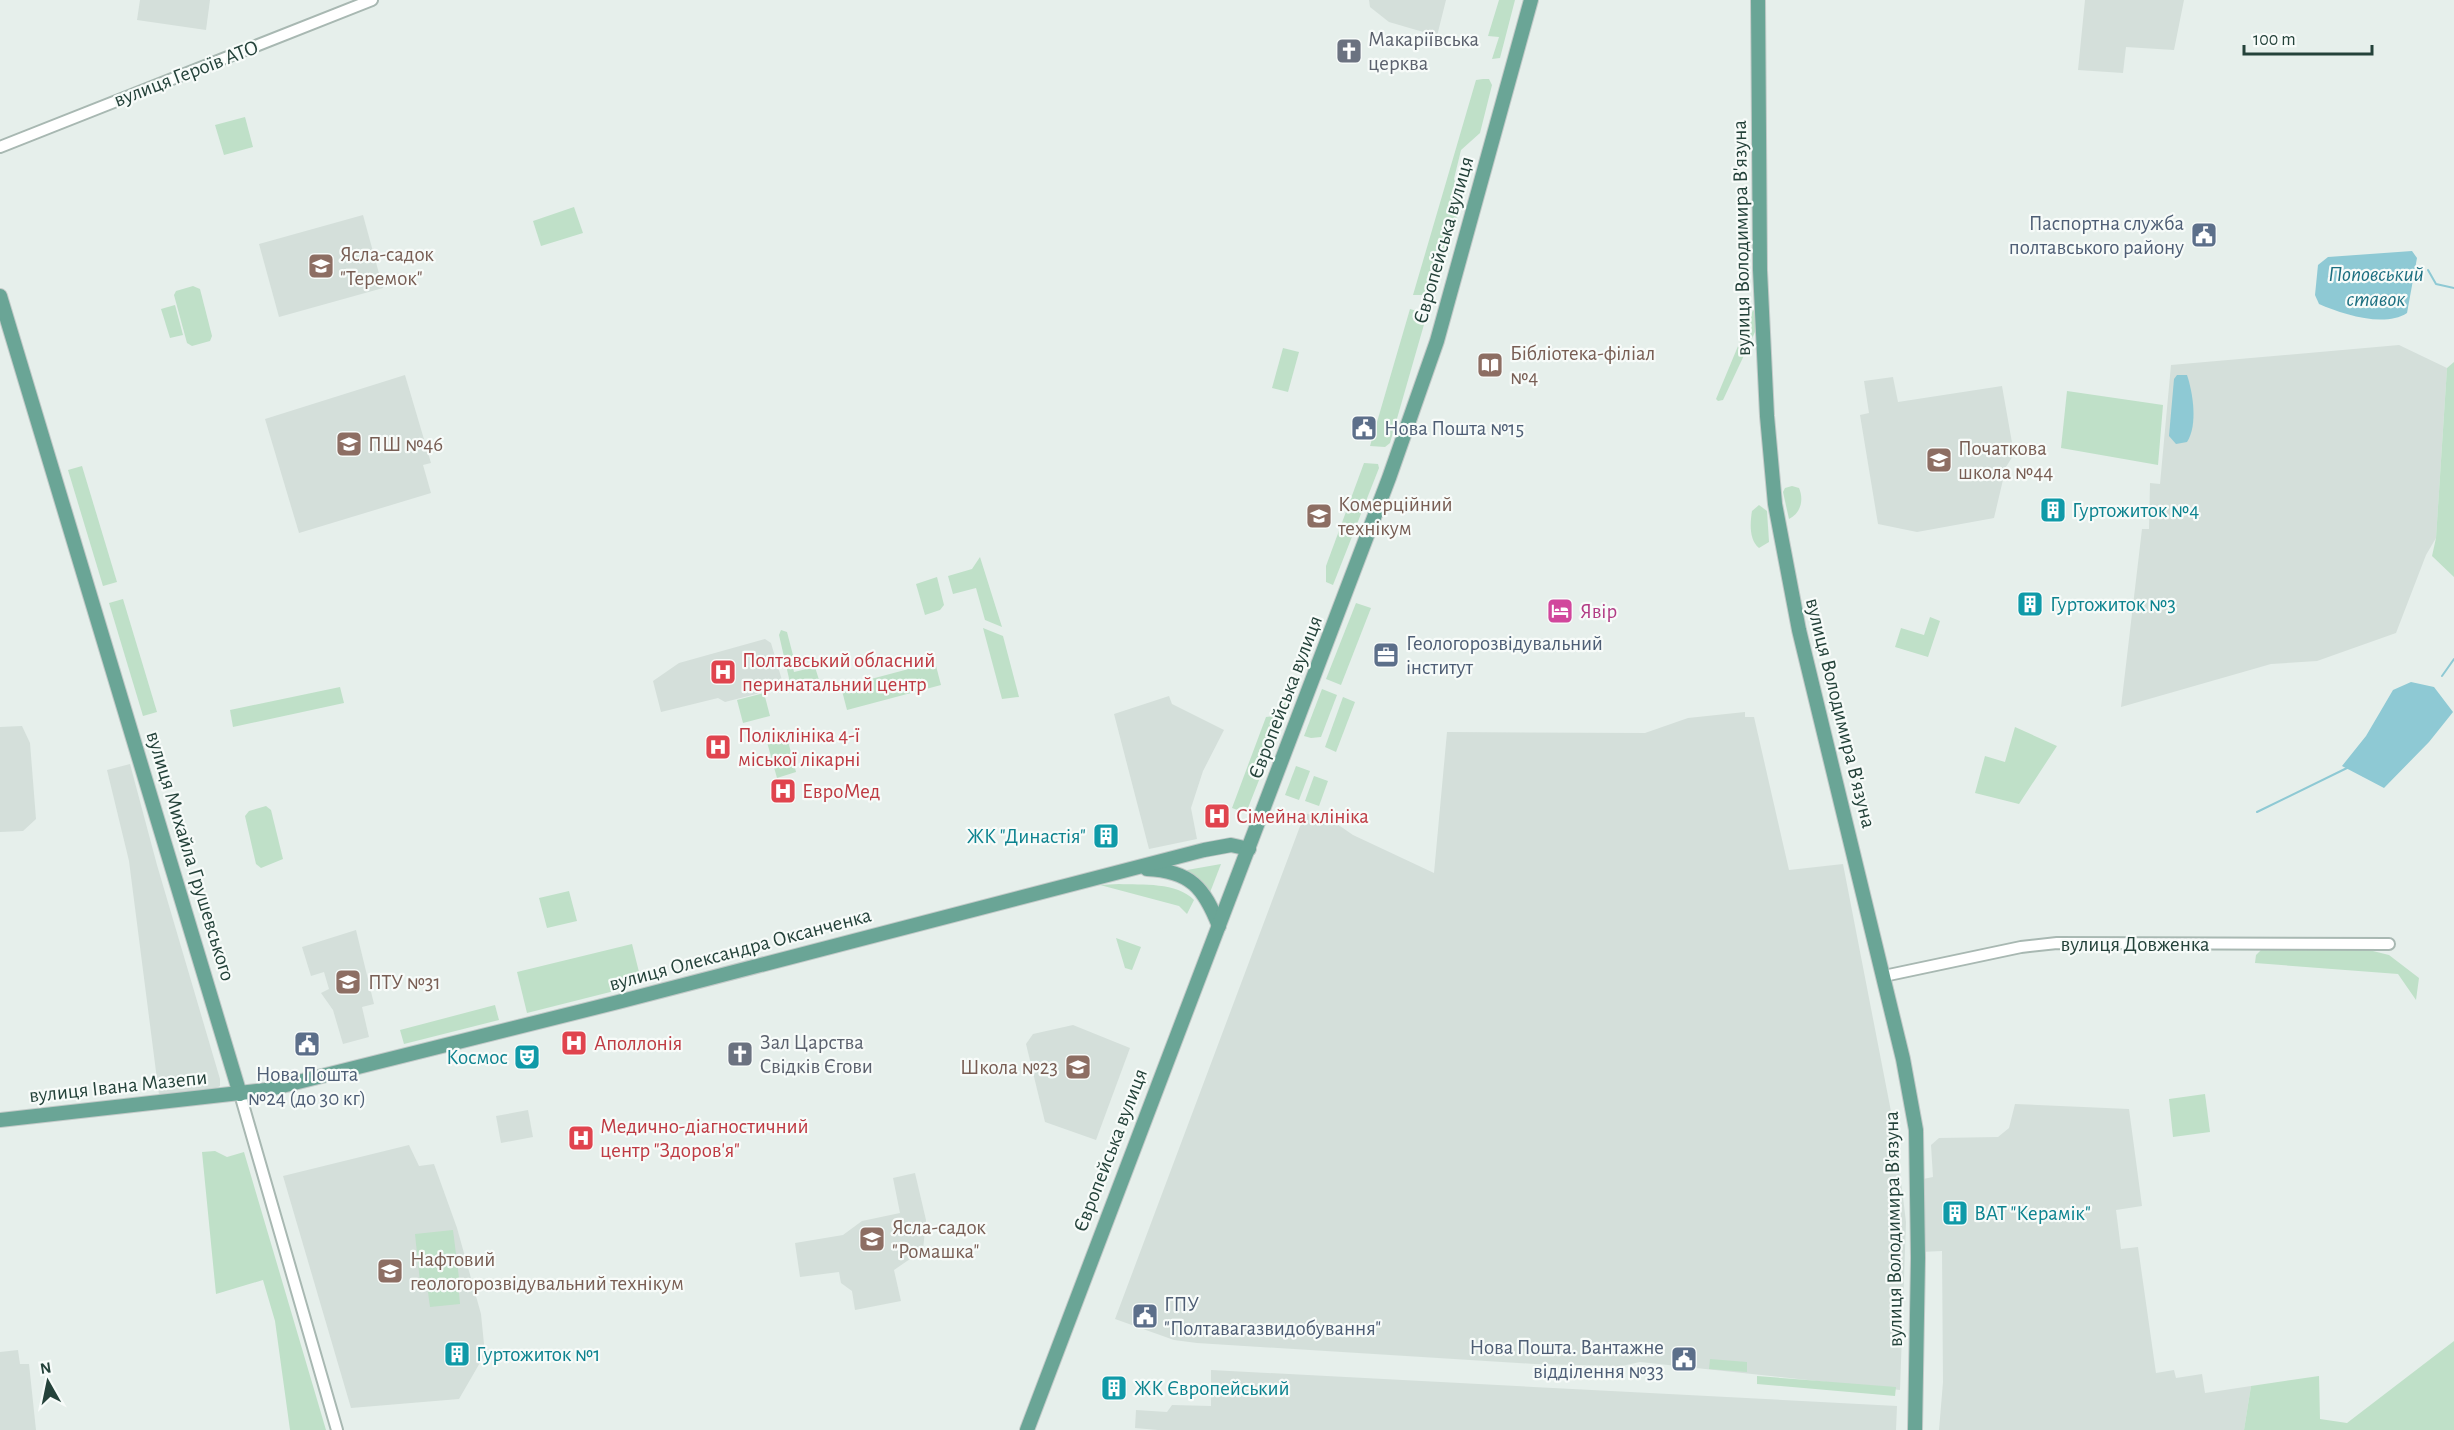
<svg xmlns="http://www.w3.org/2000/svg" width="2454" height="1430" font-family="'Alegreya Sans',sans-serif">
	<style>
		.built { fill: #d4dfda }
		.green { fill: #bfe0c8 }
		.water { fill: #8ec9d4 }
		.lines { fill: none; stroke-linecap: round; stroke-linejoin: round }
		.stream { stroke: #8ec9d4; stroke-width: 2 }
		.minor-casing { stroke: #a8b8b2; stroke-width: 14 }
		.major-casing { stroke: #c2cac8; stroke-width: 16 }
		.minor { stroke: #fff; stroke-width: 10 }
		.major { stroke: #6aa596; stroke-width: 14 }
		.labels { text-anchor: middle; stroke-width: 4.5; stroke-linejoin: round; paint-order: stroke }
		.worship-label { font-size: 21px; fill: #5b616d; stroke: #f7fbf9; text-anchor: start }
		.street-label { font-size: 21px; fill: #24423a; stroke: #f7fbf9 }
		.service-label { font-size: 21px; fill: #4e5e75; stroke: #f7fbf9; text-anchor: start }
		.education-label { font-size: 21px; fill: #785e54; stroke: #f7fbf9; text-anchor: start }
		.culture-label { font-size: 21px; fill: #0d838f; stroke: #f7fbf9; text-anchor: start }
		.hotel-label { font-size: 21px; fill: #b23c85; stroke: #f7fbf9; text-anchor: start }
		.health-label { font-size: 21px; fill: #be3a42; stroke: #f7fbf9; text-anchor: start }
		.water-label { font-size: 22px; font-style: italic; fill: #1c6f80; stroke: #f7fbf9 }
	</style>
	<rect width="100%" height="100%" fill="#e6efeb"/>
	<g class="built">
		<path d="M140,0h70l-4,30 -69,-10z"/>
		<path d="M1369,0h77l-9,36 -48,-14 -19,-15z"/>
		<path d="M2085,0h99l-10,50 -48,-3 -3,26 -45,-3z"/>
		<path d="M363,215l20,73 -104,29 -20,-73z"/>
		<path d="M2399,345l48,23 -11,170 -10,17 -30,78 -79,28 -46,3 -150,43 21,-178h7l1,-46 10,1 11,-119z"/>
		<path d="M405,375l26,88 -8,2 8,28 -132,40 -34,-114z"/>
		<path d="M1893,377l5,25 104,-16 12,68 -8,13 -12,51 -77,14 -39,-8 -18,-109 9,-2 -5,-32z"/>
		<path d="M765,639l6,4 13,44 -59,15 -7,-4 -57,14 -8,-31 26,-18z"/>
		<path d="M1169,696l3,8 52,26 -21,41 -12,37 6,31 -48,10 -35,-135z"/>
		<path d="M1745,712v5h9l35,153 54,-6 52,268 11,90 -6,168 -260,-28 -18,4 -87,-2 -338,-21 -23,-3 -59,-21 190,-506 32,11 16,11 81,38 13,-141 198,1 43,-15z"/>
		<path d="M22,726l8,17 6,76 -13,12 -23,1v-105z"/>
		<path d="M130,764l27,101 63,214v7l-6,3 -55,6 -30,-234 -22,-91z"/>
		<path d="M356,930l18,74 -12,3 7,30 -26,7 -10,-34 -12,-17 8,-4 -5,-17 -13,4 -9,-29z"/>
		<path d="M1073,1025l57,23 -34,92 -51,-18 -19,-78 7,-10z"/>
		<path d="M2015,1104l114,5 13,97 -26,4 5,39 17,-2 18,126 18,-3 2,8 26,-4 3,19 46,-7 -7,44h-305l4,-48 -1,-131 -22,1 -2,-72 15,-3 -2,-32 8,-7 59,-1 11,-9z"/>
		<path d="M528,1110l5,27 -32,6 -5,-27z"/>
		<path d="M409,1145l10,21 15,-2 23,64 24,86 4,40 -26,45 -108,9 -68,-232z"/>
		<path d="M915,1173l11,47 -3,30 -29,20 7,31 -46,9 -3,-19 -11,-8 -2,-11 -39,5 -5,-34 48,-8 19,-14 38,-8 -7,-35z"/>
		<path d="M18,1350l2,14h9l7,66h-36v-78z"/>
		<path d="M1211,1370l686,36 -1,24h-738l-23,-2 1,-18 31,2 5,-7 39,1z"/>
	</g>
	<g class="green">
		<path d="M1499,0h16l-15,58 -8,1 7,-22 -11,-1z"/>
		<path d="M1483,79h6l3,6 -12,48 -19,17 -7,29 8,19 -26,92 -7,5h-16l63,-215z"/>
		<path d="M245,117l8,30 -29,8 -9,-30z"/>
		<path d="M574,207l9,26 -42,13 -8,-25z"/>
		<path d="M193,286l7,3 12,47 -2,5 -18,5 -5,-3 -13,-48 2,-4z"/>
		<path d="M175,305l8,30 -13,3 -9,-29z"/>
		<path d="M1410,309l17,5 -37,129 -5,4 -15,-1z"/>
		<path d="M1753,310l3,3 -1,19 -32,68 -5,1 -2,-2z"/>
		<path d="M1283,348l16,4 -11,40 -16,-4z"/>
		<path d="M2454,362v215l-22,-21 4,-18 11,-170z"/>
		<path d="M2067,391l96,14 -5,60 -97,-17z"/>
		<path d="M1364,463l14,1 1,4 -46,117 -7,-3v-16z"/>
		<path d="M82,466l35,116 -14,4 -35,-116z"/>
		<path d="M1792,486l7,2c5,12 2,25 -10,31l-6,-27 2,-4z"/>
		<path d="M1759,505l8,6 2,31 -10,6c-10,-8 -9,-25 -7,-37z"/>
		<path d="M980,557l22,70 -17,-7 -9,-32 -23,6 -5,-18 24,-7z"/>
		<path d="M937,577l7,28 -4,5 -15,5 -9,-31z"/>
		<path d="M123,599l34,113 -14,4 -34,-113z"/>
		<path d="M1356,603l15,5 -30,77 -15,-6z"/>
		<path d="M1930,617l10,4 -12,36 -33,-10 6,-19 23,7z"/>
		<path d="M983,628l20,8 16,61 -17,2z"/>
		<path d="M781,630l6,2 8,31 -3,1 2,8 21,-5 4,13 -28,7 -12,-52z"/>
		<path d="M935,662l6,23 -94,25 -6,-23z"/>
		<path d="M1294,675l5,4 -53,134 -14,-5 34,-91 14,-2z"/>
		<path d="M340,687l4,16 -111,24 -3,-17z"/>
		<path d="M1322,689l15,6 -16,42 -10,1 -7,-2z"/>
		<path d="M764,693l6,23 -27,7 -6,-23z"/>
		<path d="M1343,697l12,5 -19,50 -11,-5z"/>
		<path d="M2015,727l42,19 -38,58 -44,-11 10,-37 20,6z"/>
		<path d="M787,737l9,35 -19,6 -10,-36z"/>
		<path d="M1296,766l14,5 -11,29 -14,-5z"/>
		<path d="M1314,776l14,5 -9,25 -14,-5z"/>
		<path d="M266,806l5,4 12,49 -22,9 -5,-4 -11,-48 4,-5z"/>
		<path d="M1221,864l-12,31 -22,-22v-3z"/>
		<path d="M1119,884c23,1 58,-2 75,16l-7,14 -8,-8 -79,-21z"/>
		<path d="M569,891l8,30 -30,7 -8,-30z"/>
		<path d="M1116,938l25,9 -9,23 -7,-2z"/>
		<path d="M632,944l10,40 -115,29 -10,-41z"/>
		<path d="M2261,950h108l20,5 30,23 -3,22 -18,-26 -143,-11 1,-8z"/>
		<path d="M495,1005l4,15 -95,24 -4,-14z"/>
		<path d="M2205,1094l5,38 -37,5 -4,-38z"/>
		<path d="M215,1151l12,6 17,-5 82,278h-36l-15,-109 -12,-41 -47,14 -14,-142z"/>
		<path d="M453,1230l6,48 -39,4 -5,-48z"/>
		<path d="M458,1282l2,22 -30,3 -3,-22z"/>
		<path d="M2454,1341v89h-210l7,-44 68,-10 1,43 27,4z"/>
		<path d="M1710,1359l37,3v10l-38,-3z"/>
		<path d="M1757,1376l139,11 -1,9 -138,-12z"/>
	</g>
	<g class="water">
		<path d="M2412,251l5,7 -10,55c-23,15 -65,1 -88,-9l-4,-9 3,-30 10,-8z"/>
		<path d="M2177,375h10c6,18 11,50 0,67l-11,2 -7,-8 5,-57z"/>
		<path d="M2411,682l23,5 19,25 -24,30 -45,46 -42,-22 24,-30 27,-46z"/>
	</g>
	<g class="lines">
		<g class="stream">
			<path d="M2428,270l8,14 18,4"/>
			<path d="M2442,676l12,-17"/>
			<path d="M2257,812l92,-45"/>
		</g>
		<defs>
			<g id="minor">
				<path d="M0,147l372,-147"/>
				<path d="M1884,976l137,-29 36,-4 332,1"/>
				<path d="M240,1094l97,336"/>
			</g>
			<g id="major">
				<path d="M1758,0l2,270 7,146 8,88 24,126 104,429 13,71 2,128 -3,172"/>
				<path d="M0,296l240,798"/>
				<path d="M1147,869c44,2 57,19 72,57"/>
				<path d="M0,1120l266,-30 352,-88 586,-152 27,-5 18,4"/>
				<path d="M1027,1430l362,-952 48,-137 94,-341"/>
			</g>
		</defs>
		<use href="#minor" class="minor-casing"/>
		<use href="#major" class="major-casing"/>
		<use href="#minor" class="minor"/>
		<use href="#major" class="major"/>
	</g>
	<defs>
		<symbol id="church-square" viewBox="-11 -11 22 22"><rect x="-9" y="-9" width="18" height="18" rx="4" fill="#6b7280" stroke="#f7fbf9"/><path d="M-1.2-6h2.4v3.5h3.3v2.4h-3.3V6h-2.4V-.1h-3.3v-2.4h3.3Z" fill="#fff"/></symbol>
		<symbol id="civic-square" viewBox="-11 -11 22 22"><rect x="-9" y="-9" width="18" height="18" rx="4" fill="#5c6f8a" stroke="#f7fbf9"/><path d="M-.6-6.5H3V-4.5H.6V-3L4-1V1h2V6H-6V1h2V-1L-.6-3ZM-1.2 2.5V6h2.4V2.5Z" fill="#fff"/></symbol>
		<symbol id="school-square" viewBox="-11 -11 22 22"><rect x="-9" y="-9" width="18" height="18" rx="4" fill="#8d6e63" stroke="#f7fbf9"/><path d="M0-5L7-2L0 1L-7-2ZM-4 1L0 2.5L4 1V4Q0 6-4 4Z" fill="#fff"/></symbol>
		<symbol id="library-square" viewBox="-11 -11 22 22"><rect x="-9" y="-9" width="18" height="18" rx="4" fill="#8d6e63" stroke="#f7fbf9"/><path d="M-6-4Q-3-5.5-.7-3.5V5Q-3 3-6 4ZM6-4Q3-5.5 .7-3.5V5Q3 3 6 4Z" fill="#fff"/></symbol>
		<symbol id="building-square" viewBox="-11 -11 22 22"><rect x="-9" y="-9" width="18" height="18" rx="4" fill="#0f9aa8" stroke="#f7fbf9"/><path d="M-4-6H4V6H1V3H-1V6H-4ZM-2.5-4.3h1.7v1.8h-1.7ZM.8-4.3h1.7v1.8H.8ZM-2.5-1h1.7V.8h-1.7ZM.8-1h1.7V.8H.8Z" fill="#fff"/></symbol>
		<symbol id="university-square" viewBox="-11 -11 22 22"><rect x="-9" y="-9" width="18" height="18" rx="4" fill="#8d6e63" stroke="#f7fbf9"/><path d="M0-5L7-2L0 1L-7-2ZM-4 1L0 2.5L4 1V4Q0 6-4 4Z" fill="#fff"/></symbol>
		<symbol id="hotel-square" viewBox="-11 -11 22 22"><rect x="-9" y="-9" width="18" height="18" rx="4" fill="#d1479c" stroke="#f7fbf9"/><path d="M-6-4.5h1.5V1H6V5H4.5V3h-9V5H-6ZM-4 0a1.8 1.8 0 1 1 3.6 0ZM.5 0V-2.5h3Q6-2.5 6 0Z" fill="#fff"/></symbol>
		<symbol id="office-square" viewBox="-11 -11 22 22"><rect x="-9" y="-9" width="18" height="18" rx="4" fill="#5c6f8a" stroke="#f7fbf9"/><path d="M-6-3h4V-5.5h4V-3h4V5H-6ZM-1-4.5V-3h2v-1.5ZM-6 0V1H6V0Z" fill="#fff"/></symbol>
		<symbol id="hospital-square" viewBox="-11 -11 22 22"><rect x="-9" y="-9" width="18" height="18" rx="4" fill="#e0444e" stroke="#f7fbf9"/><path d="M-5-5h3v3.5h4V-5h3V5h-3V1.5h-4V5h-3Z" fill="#fff"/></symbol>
		<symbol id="theatre-square" viewBox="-11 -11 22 22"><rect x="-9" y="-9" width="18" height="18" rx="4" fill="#0f9aa8" stroke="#f7fbf9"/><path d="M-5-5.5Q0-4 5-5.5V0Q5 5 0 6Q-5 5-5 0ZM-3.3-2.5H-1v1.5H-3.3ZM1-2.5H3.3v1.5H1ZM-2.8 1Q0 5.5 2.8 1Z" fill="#fff"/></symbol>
	</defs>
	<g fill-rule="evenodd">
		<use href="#church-square" x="1334" y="36" width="30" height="30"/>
		<use href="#civic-square" x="2189" y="220" width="30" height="30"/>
		<use href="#school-square" x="306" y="251" width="30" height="30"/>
		<use href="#library-square" x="1475" y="350" width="30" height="30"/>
		<use href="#civic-square" x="1349" y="413" width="30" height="30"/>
		<use href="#school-square" x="334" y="429" width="30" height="30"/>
		<use href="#school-square" x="1924" y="445" width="30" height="30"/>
		<use href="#building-square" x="2038" y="495" width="30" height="30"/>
		<use href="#university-square" x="1304" y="501" width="30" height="30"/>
		<use href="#building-square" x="2015" y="589" width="30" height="30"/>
		<use href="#hotel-square" x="1545" y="596" width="30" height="30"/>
		<use href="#office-square" x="1371" y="640" width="30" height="30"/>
		<use href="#hospital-square" x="708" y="657" width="30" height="30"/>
		<use href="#hospital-square" x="703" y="732" width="30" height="30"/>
		<use href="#hospital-square" x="768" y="776" width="30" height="30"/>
		<use href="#hospital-square" x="1202" y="801" width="30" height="30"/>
		<use href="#building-square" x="1091" y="821" width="30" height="30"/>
		<use href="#university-square" x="333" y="967" width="30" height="30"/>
		<use href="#hospital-square" x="559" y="1028" width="30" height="30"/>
		<use href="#civic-square" x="292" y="1029" width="30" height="30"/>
		<use href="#church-square" x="725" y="1039" width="30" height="30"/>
		<use href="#theatre-square" x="512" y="1042" width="30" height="30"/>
		<use href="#school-square" x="1063" y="1052" width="30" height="30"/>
		<use href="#hospital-square" x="566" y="1123" width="30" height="30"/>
		<use href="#building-square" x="1940" y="1198" width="30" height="30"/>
		<use href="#school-square" x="857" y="1224" width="30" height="30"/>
		<use href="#university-square" x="375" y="1256" width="30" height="30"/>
		<use href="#civic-square" x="1130" y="1301" width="30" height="30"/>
		<use href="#building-square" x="442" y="1339" width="30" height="30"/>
		<use href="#civic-square" x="1669" y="1344" width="30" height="30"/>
		<use href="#building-square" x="1099" y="1373" width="30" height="30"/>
	</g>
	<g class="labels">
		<g class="worship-label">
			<text x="1368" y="46">Макаріївська<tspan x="1368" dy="24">церква</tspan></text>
			<text x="760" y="1049">Зал Царства<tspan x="760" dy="24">Cвідків Єгови</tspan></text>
		</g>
		<g class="street-label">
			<text transform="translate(186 73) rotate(-21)" y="7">вулиця Героїв АТО</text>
			<text transform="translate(1741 238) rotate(-91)" y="7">вулиця Володимира В'язуна</text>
			<text transform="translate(1443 240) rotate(-74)" y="7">Європейська вулиця</text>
			<text transform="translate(1285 697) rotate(-69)" y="7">Європейська вулиця</text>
			<text transform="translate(1841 713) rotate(76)" y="7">вулиця Володимира В'язуна</text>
			<text transform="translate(191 856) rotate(73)" y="7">вулиця Михайла Грушевського</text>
			<text x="2135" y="951">вулиця Довженка</text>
			<text transform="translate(740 949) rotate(-15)" y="7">вулиця Олександра Оксанченка</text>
			<text transform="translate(118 1086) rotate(-6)" y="7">вулиця Івана Мазепи</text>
			<text transform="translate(1110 1150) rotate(-69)" y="7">Європейська вулиця</text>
			<text transform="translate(1893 1229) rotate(-91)" y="7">вулиця Володимира В'язуна</text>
		</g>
		<g class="service-label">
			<text x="2184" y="230" text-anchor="end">Паспортна служба<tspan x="2184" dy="24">полтавського району</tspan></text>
			<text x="1384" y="435">Нова Пошта №15</text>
			<text x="1406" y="650">Геологорозвідувальний<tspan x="1406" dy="24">інститут</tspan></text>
			<text x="307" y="1081" text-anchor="middle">Нова Пошта<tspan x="307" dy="24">№24 (до 30 кг)</tspan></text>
			<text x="1164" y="1311">ГПУ<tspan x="1164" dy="24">"Полтавагазвидобування"</tspan></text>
			<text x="1664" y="1354" text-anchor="end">Нова Пошта. Вантажне<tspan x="1664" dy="24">відділення №33</tspan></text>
		</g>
		<g class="education-label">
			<text x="340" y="261">Ясла-садок<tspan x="340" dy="24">"Теремок"</tspan></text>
			<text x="1510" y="360">Бібліотека-філіал<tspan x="1510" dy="24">№4</tspan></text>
			<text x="368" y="451">ПШ №46</text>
			<text x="1958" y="455">Початкова<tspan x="1958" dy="24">школа №44</tspan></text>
			<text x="1338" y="511">Комерційний<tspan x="1338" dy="24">технікум</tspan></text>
			<text x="368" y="989">ПТУ №31</text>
			<text x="1058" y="1074" text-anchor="end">Школа №23</text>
			<text x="892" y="1234">Ясла-садок<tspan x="892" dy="24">"Ромашка"</tspan></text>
			<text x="410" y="1266">Нафтовий<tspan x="410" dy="24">геологорозвідувальний технікум</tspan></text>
		</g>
		<g class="culture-label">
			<text x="2072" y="517">Гуртожиток №4</text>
			<text x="2050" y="611">Гуртожиток №3</text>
			<text x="1086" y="843" text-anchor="end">ЖК "Династія"</text>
			<text x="508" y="1064" text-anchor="end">Космос</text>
			<text x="1974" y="1220">ВАТ "Керамік"</text>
			<text x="476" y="1361">Гуртожиток №1</text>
			<text x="1134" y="1395">ЖК Європейський</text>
		</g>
		<g class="hotel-label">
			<text x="1580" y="618">Явір</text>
		</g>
		<g class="health-label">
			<text x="742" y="667">Полтавський обласний<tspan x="742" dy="24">перинатальний центр</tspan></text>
			<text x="738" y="742">Поліклініка 4-ї<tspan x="738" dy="24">міської лікарні</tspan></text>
			<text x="802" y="798">ЕвроМед</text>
			<text x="1236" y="823">Сімейна клініка</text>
			<text x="594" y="1050">Аполлонія</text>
			<text x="600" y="1133">Медично-діагностичний<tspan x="600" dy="24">центр "Здоров'я"</tspan></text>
		</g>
		<g class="water-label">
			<text x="2376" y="281">Поповський<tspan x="2376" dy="25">ставок</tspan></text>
		</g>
	</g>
	<g transform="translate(48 1382) rotate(351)" stroke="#f7fbf9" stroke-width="4.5" paint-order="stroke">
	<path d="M0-4.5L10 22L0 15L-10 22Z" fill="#24423a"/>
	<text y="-9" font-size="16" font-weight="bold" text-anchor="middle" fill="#24423a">N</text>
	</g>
	<path d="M2244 45v9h128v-9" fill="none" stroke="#24423a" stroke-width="3"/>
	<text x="2253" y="45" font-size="18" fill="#24423a" stroke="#f7fbf9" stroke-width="4.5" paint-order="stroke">100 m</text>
</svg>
